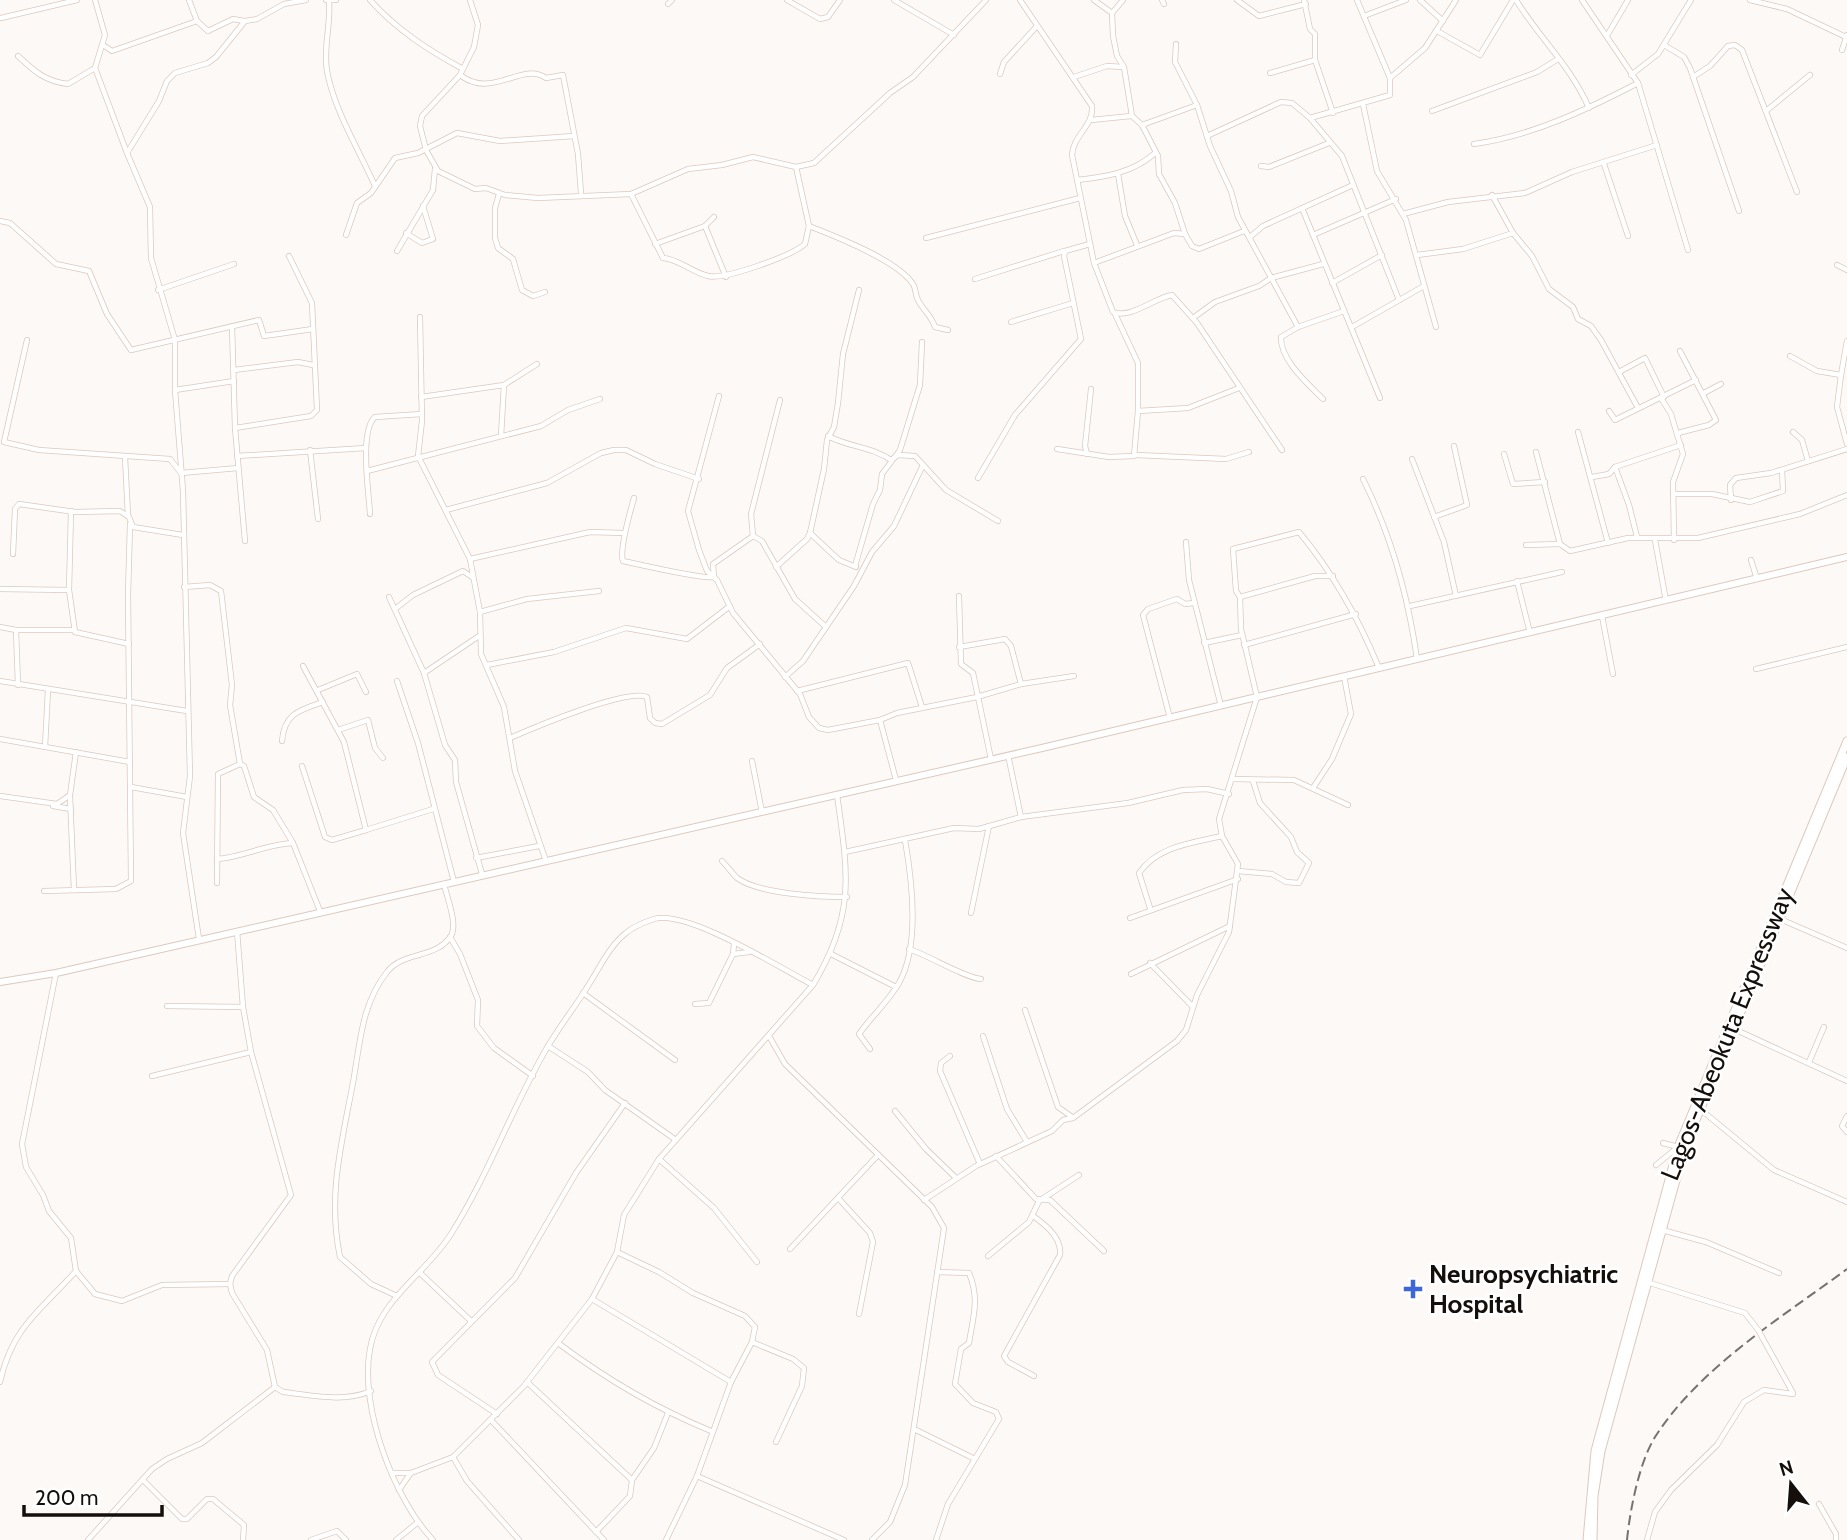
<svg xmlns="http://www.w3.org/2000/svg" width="1847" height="1540" font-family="Cabin,sans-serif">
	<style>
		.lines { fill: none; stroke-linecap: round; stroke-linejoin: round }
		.minor-casing { stroke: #dcc9bd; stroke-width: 6 }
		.major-casing { stroke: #dcc9bd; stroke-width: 8 }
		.highway-casing { stroke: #dcc9bd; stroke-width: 9 }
		.minor { stroke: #fff; stroke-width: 4.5 }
		.major { stroke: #fff; stroke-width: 6 }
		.highway { stroke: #fff; stroke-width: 7 }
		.rail { stroke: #77726e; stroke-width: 2; stroke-dasharray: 10 5; stroke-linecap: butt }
		.minor-bridge-casing { stroke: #dcc9bd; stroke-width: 6; stroke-linecap: butt }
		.minor-bridge { stroke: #fff; stroke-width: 4.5 }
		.poi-dot { fill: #3d67d8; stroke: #fff; stroke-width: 2.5 }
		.labels { text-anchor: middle; stroke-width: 5; stroke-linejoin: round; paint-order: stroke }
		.street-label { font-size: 26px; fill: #150f0b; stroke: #fff }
		.poi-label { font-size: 26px; font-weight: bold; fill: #150f0b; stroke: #fff; text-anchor: start }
	</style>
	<rect width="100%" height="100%" fill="#fdf9f7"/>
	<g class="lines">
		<defs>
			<g id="minor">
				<path d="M95,0l10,35 -10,33 32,85"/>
				<path d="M189,0l8,21 11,10 25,-12 11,2"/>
				<path d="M326,0h10"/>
				<path d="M370,0c27,30 58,50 93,69"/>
				<path d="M470,0l8,25 -4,22 -14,28 -38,41 -2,10 6,24 12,21 37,18 11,-1 19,7 33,3 93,-4 57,-25 34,-4 31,-8 43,10 18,-4 76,-70 23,-16 73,-77"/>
				<path d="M787,0l33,19 8,-2 12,-17"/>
				<path d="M894,0l60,35"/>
				<path d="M1020,0l72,106c2,20 -19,29 -20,49l22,108 19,49c18,7 41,-14 59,-17l25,28 85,127"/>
				<path d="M1094,0l18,13 1,23 4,20 7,11 8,49 10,9 16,31 1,18 16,29 10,31"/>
				<path d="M1162,0l2,4"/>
				<path d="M1237,0l22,16 47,-12"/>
				<path d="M1304,0l6,29 5,5v26l18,53"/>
				<path d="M1420,0l23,21"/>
				<path d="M1516,0c24,39 54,65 73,108"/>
				<path d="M1582,0l56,83 50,167"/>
				<path d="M1750,0l37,9 59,28"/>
				<path d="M329,2c2,23 -6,46 -2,69 7,39 32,79 48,115"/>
				<path d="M668,4l4,-4"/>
				<path d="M1112,13l11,-13"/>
				<path d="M1364,16l42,-16"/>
				<path d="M1,18l76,-18"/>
				<path d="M1437,31l43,24 33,-55"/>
				<path d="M1608,34l20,-34"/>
				<path d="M1176,44l-1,18 22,43"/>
				<path d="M103,45l9,6 85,-30"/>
				<path d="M1664,45l20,12 6,11 49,143"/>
				<path d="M1842,50l5,-15"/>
				<path d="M18,56c17,16 27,25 50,28l27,-16"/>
				<path d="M1270,73l45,-13"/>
				<path d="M1000,74l4,-12 33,-36"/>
				<path d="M460,75c33,25 61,-14 86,3l17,-3 15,79 3,39"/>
				<path d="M1631,75l27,-21 33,-54"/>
				<path d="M1074,77l33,-11 16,1"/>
				<path d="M1693,77l17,-11 18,-20 7,-1 7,5 55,142"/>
				<path d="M1390,78l35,-30 31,-48"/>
				<path d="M1363,104l14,67 29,49 30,107"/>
				<path d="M1432,111l105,-39 21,-13"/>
				<path d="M1766,111l44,-36"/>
				<path d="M1310,118l32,38 57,144"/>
				<path d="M1091,120l40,-4"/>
				<path d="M1142,125l55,-20 13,41 21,45 7,26 60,110"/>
				<path d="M1207,136l74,-34 11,1 18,15 80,-23v-17l-33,-78"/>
				<path d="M1474,144c58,-8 112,-34 164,-61"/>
				<path d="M1604,164l24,72"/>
				<path d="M1261,166l8,1 60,-24"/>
				<path d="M1118,174l7,42 12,29"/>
				<path d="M1077,180c28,-3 56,-7 78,-27"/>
				<path d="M499,194l-4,14v30l3,10 15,11 9,31 11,6 12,-4"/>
				<path d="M631,194l32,64c16,1 28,14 45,18 17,4 83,-20 97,-32l4,-18 -13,-59"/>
				<path d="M1492,195l21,38 19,23 17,33 24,18 5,12 13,7 10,14 37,68"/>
				<path d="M1302,208l78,190"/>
				<path d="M1403,214l45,-12 77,-9 47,-21 85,-27"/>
				<path d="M0,221l10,2 46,41 33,7 18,43 24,36 128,-30 5,16 49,-7"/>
				<path d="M705,226l21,51"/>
				<path d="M809,226c26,10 88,34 104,58 3,4 2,11 5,16 5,10 13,15 17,27l13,3"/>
				<path d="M406,233l16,10 11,-4 -10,-33"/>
				<path d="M346,235l11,-32 14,-10 24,-35 23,-5 39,-20 43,8 74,-5"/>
				<path d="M1313,235l83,-36"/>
				<path d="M1250,237l13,-11 90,-41"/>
				<path d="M926,238l154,-40"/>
				<path d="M655,244l50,-18 9,-9"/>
				<path d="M397,251l36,-61 2,-21"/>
				<path d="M1417,255l46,-6 50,-16"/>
				<path d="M1094,263l80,-30 11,1 7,12 7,3 45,-18"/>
				<path d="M1837,265l10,5"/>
				<path d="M975,279l89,-28"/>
				<path d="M1332,283l50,-28"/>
				<path d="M158,290l76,-26"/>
				<path d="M1115,314l23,49v48"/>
				<path d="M420,317l2,104 -4,35 52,103 10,53 1,42 23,53 11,64 31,90"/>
				<path d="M1193,318l22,-16 44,-16 12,-8 52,-14"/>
				<path d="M1011,322l62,-19"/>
				<path d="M232,326l3,102 10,113"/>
				<path d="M1352,327l72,-41"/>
				<path d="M27,340l-23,102 35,8 131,9 11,14 57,-5"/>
				<path d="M1790,356l27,15 24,4 -4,32 10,37"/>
				<path d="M234,370l64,-8 15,3"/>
				<path d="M1619,372l26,-14 19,39"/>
				<path d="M1841,375l6,-34"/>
				<path d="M175,390l59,-9"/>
				<path d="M1704,393l17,-9"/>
				<path d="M719,396l-31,115 11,39 8,21 10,9 16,33 67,81 9,23 10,11 9,2 52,-10 17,-7 80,-16 44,-13 53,-8"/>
				<path d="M421,397l83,-12"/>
				<path d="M1661,398l10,16 12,40 -10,28 1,58"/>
				<path d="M1323,399c-15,-15 -43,-39 -42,-62l17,-10 46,-16"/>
				<path d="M1609,411l6,9 81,-40"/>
				<path d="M235,428l76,-12 6,-6 -5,-107 -23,-47"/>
				<path d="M1578,432l30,111"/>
				<path d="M1793,432l9,8 6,21"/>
				<path d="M1678,433l31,-8 7,-5 -36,-69"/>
				<path d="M501,436l3,-51 33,-21"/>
				<path d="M828,436c20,11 45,11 63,24l7,-5 17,1 31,34 52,31"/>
				<path d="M1057,449l52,8 25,-1 4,-45 50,-3 51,-20"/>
				<path d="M310,450l8,69"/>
				<path d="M1536,452l24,92 10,7 58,-13h70l102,-24 47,-19"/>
				<path d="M1087,454l-2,-8 6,-57"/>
				<path d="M1504,454l9,30 32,-2"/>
				<path d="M1136,455l90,4 23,-7"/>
				<path d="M237,456l129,-8"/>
				<path d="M125,457l3,59"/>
				<path d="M1412,459l32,83 12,54"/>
				<path d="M1615,467l66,-22"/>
				<path d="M367,471l174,-45 27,-16 32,-11"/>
				<path d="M1592,477l17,-3 6,-7 14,38 8,32"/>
				<path d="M978,478l37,-63 66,-76 -17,-83 1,-5 25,-7"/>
				<path d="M1363,479c29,58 45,116 54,180"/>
				<path d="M1673,494h39l38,8 33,-11 -1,-21"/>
				<path d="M634,498c-4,14 -15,52 -11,63 14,3 83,19 91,16l-1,-13 40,-28 -2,-22 29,-114"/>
				<path d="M1731,500l-1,-15 6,-7 35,-5 76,-24"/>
				<path d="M446,510l101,-27 54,-30 13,-3h12l29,14 44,15"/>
				<path d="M71,511l-2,79 6,42 54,12"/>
				<path d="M370,514c-1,-21 -11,-83 5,-97l47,-3"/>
				<path d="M1434,517l33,-12 -13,-59"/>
				<path d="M810,533l29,27 17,7"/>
				<path d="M753,536l9,5 33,58 31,28"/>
				<path d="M1655,540l11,61"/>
				<path d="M1186,542l3,38 32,126"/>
				<path d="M1526,545l34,-1"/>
				<path d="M13,554l2,-45 4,-5 56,8 45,-1 9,6 4,10 50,8"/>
				<path d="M470,559l120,-27 34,1"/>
				<path d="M1751,560l6,19"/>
				<path d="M855,566l18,-62 7,-14 2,-16 18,-24 20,-65 2,-43"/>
				<path d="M776,567l31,-28 3,-6 14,-64 3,-29 7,-13 4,-24 5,-49 16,-64"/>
				<path d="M1517,581l13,52"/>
				<path d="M184,587l26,-2 11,6 11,94 -2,20 10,59 4,2 10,31 19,13 20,33 27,68"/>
				<path d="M0,589l69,1"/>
				<path d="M959,596l2,68 12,9 18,86"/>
				<path d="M389,597l35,76 21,72 10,15 1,22 26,92"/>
				<path d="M1240,597l75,-21h18"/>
				<path d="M1410,606l152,-34"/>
				<path d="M395,609l18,-14 50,-24 9,6"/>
				<path d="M480,612l47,-13 72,-8"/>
				<path d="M1602,616l11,58"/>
				<path d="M0,627l16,3h58"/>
				<path d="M16,630l2,55"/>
				<path d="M1204,643l38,-8"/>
				<path d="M1244,645l112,-31"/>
				<path d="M959,647l46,-8 6,7 10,38"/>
				<path d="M487,665l67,-13 72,-24 61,11 43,-33"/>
				<path d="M303,666l41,76 22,88 67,-21"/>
				<path d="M1756,669l91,-22"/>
				<path d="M424,673l55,-37"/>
				<path d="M785,677l18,-16 51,-75 18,-34 22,-26 28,-59"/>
				<path d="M0,681l187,30"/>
				<path d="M397,681l21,62 36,139"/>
				<path d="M318,690l39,-16 9,18"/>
				<path d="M797,691l111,-28 14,44"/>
				<path d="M1170,718l-27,-103 5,-6 29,-10 8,5 9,-1"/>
				<path d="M880,720l16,60"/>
				<path d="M338,730l30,-10 7,28 8,10"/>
				<path d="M510,738c23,-10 117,-50 137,-41l3,21 5,5 7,1 48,-29 17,-27 33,-24"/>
				<path d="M0,739l130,23"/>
				<path d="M282,741c2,-27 17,-31 41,-39"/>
				<path d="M45,747l3,-57"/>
				<path d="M1008,755l13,62"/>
				<path d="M752,761l10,51"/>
				<path d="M302,766l23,71 7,3 34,-10"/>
				<path d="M1233,779l61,1 54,25"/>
				<path d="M131,787l56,10"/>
				<path d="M1313,788l19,-29 19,-45 -7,-38"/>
				<path d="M0,796l57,8 13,-9 6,-43"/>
				<path d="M70,796l4,94"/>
				<path d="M53,806l18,3"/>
				<path d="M845,852l109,-24 25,1 42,-12 107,-14 55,-13 24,-1 22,5"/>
				<path d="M476,858l63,-12"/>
				<path d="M217,859c27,-2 49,-15 76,-16"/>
				<path d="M722,861c5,5 10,12 15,17 22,16 83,19 110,19"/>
				<path d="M1238,871l34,3 14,8 13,1 10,-20 -12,-11 -6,-15 -31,-34 -7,-22"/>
				<path d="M217,883l1,-109 22,-10"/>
				<path d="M44,891l72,-2 15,-8 -3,-286 2,-71"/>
				<path d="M1150,908l-11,-35c19,-27 53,-30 83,-37"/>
				<path d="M971,913l18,-87"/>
				<path d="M1130,918l108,-39"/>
				<path d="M1780,919l67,29"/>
				<path d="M237,931l6,76 8,45 40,143 -59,81 -2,8 2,9 35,57 8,37 8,5c29,3 60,11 88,-1"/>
				<path d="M450,937l10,17 18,46 -1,26 17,22 39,28"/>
				<path d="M199,939l-16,-106 7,-57 -7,-285 -8,-101v-50l-24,-82 -1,-51 -23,-54 32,-52 8,-20 8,-8 33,-10 8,-6 29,-36 12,-2 27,-15 22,-4"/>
				<path d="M909,949c21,7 54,28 72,30"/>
				<path d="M733,954l16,-2"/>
				<path d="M831,954l65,33"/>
				<path d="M1150,963l43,44"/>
				<path d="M1131,974l99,-48"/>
				<path d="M583,993l92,67"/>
				<path d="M695,1004l14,-1 24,-49 1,-10"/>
				<path d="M167,1006l76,1"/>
				<path d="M1025,1010l33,97 14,10"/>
				<path d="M1734,1029l113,52"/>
				<path d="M769,1036l16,28 147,143 12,21 -39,257 -15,37 -18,18"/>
				<path d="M983,1036l24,73 20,33"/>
				<path d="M548,1046l40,26 17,18 71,50"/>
				<path d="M870,1049l-11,-15c12,-17 29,-32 40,-51 21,-37 13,-103 6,-143"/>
				<path d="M950,1056l-9,7 -1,8 40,93"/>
				<path d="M1809,1062l15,-35"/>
				<path d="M152,1076l99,-24"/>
				<path d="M1700,1109l74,61 73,32"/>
				<path d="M895,1111l31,38 29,28"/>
				<path d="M1847,1116l-5,10 5,6"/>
				<path d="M996,1156l40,43 14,1 54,51"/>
				<path d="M659,1159l55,49 43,54"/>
				<path d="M1656,1165l22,-18 -15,-4"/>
				<path d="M839,1199l31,34 3,9 -14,72"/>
				<path d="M924,1200l52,-34 76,-35 11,-11 10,-2 104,-77 9,-11 11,-35 32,-63 9,-68 -16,-28 -3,-17 38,-122 -16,-68 -1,-32 -4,-6 -3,-42 66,-17c35,42 59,85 80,136"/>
				<path d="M1033,1216c13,9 29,22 27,39l-56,101 4,6 26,14"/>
				<path d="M1662,1230l44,12 73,31"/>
				<path d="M790,1249l88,-94"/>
				<path d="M617,1252l42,20 34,21 52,23 10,11 -3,15 -21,40 -34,94 -31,64"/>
				<path d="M988,1256l41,-34 10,-21 40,-26"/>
				<path d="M76,1271l19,23 27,7 40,-16 68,-1"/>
				<path d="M420,1273l51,48"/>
				<path d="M1647,1282l98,31 14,18"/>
				<path d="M397,1296l-26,-12 -31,-27c-12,-58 0,-107 11,-164 9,-42 8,-86 36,-121 16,-21 49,-13 64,-36 7,-12 -4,-38 -7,-52"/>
				<path d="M592,1299l139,83"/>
				<path d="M1762,1337l31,56"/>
				<path d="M752,1342l41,17 11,9 -2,18 -26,56"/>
				<path d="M558,1343c48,36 97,65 153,88"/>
				<path d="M0,1382c12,-55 41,-72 76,-111l-5,-33 -22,-27 -6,-16 -17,-28 -4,-23 34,-171"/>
				<path d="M527,1382l105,98 -2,16 -34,36"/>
				<path d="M497,1414l-59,-39 -6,-13 83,-84 61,-105 49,-70"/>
				<path d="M491,1420l113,120"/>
				<path d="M914,1429l61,30"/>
				<path d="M453,1457l14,24 52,59"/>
				<path d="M392,1473h19l42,-16 71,-71 68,-87 25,-47 7,-37 35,-56 154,-174c43,-71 35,-112 24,-190"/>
				<path d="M697,1476l147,64"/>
				<path d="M143,1480l39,39h5l20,-20h6l31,26 -1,15"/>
				<path d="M632,1480l22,-32 14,-35"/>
				<path d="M399,1490l11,-16"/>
				<path d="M1819,1504l17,30v6"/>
				<path d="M88,1540l64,-71 15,-10 35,-16 73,-56"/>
				<path d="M311,1540l26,-9 9,9"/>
				<path d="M396,1540l21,-17"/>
				<path d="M433,1540c-39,-41 -74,-133 -63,-191 8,-49 56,-75 81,-115 38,-60 61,-127 97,-188 12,-20 26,-38 38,-57 12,-18 23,-43 40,-56 8,-7 19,-11 28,-14 33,-10 126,49 159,66"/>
				<path d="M936,1540l12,-36 51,-85 -3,-7 -23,-9 -18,-19 6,-35 8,-6c4,-26 11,-44 0,-70l-32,-1"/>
				<path d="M1647,1540l8,-28 16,-22 46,-45 27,-43 20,-12 29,4"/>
			</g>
			<path id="major" d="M0,982l56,-9 986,-225 805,-191"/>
			<g id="highway">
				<path d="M1587,1540l8,-89 83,-304 169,-406"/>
				<path d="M1593,1540l1,-44 7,-45 85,-307 161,-387"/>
			</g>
		</defs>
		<use href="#minor" class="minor-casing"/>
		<use href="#major" class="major-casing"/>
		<use href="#highway" class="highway-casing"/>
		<use href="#minor" class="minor"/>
		<use href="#major" class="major"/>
		<use href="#highway" class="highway"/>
		<path class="rail" d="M1627,1540c3,-30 12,-77 28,-103 45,-70 126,-119 192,-168"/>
		<defs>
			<path id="minor-bridge" d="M1759,1331l3,6"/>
		</defs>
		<use href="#minor-bridge" class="minor-bridge-casing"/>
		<use href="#minor-bridge" class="minor-bridge"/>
	</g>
	<path class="poi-dot" d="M1409.5 1278.5h7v7h7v7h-7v7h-7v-7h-7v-7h7z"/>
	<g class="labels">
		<g class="street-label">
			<text transform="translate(1727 1034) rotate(-68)" y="9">Lagos-Abeokuta Expressway</text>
		</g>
		<g class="poi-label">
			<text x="1429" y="1283">Neuropsychiatric<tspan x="1429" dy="30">Hospital</tspan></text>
		</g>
	</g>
	<g transform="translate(1791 1484) rotate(343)" stroke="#ffffff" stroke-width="5" paint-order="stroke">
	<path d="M0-5L12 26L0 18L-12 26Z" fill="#150f0b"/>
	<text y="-10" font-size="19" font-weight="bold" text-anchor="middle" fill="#150f0b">N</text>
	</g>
	<path d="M24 1505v10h138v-10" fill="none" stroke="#150f0b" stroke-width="3.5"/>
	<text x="35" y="1505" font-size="21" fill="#150f0b" stroke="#ffffff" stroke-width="5" paint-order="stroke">200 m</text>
</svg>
